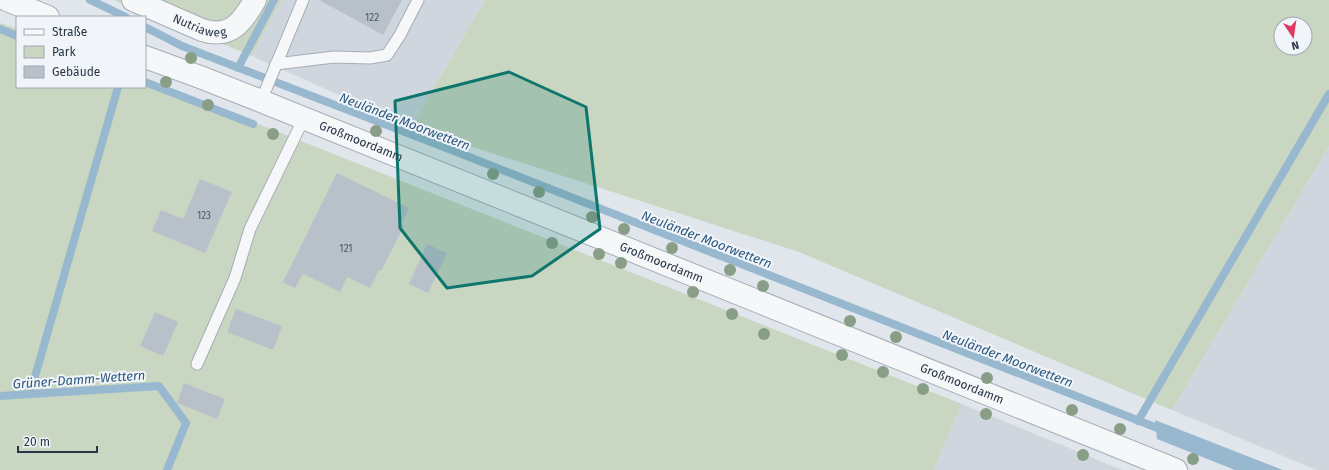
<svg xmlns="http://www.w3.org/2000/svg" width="1329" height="470" font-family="'Fira Sans',sans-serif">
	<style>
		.built { fill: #cfd6de }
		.green { fill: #c9d6c1; fill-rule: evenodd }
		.water { fill: #98b8d0 }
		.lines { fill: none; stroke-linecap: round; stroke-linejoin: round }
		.stream { stroke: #98b8d0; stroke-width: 8 }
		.building { fill: #b8c0ca }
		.service-casing { stroke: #a5adb7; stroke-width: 13 }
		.minor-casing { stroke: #a5adb7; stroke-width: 24 }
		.tertiary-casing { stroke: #a5adb7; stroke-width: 24 }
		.service { stroke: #f5f7f9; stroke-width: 11 }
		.minor { stroke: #f5f7f9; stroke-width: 22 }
		.tertiary { stroke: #f5f7f9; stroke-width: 22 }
		.tree { fill: #899e86 }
		.marked { fill: #0f766e; fill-opacity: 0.2; stroke: #0f766e; stroke-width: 3; stroke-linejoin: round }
		.labels { text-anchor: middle; stroke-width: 4; stroke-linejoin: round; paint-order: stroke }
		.number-label { font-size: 10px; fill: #4b5867 }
		.street-label { font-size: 12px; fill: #273546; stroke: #f1f5f9 }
		.water-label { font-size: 13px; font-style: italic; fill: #2c597f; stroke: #f1f5f9 }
	</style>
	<rect width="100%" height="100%" fill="#e1e6ec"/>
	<g class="built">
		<path d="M282,0h203l-74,127 -159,-71z"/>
		<path d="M1329,146v324h-12l-145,-60z"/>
		<path d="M962,404l160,66h-189z"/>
	</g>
	<g class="green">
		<path d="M114,0h168l-30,56z"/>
		<path d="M485,0h844v146l-157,264 -373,-158 -388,-125zM1281,24h24v24h-24z"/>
		<path d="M0,23l17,6v58h128v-8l817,325 -29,66h-933z"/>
	</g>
	<path class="water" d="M1155,420l128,50h-48l-78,-31z"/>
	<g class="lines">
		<g class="stream">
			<path d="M90,0l36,17"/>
			<path d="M145,27l37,19 267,103 716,282"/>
			<path d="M0,29l17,7"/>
			<path d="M238,68l36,-68"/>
			<path d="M145,82l108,42"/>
			<path d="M30,394l88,-307"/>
			<path d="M0,396l159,-10 27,37 -19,47"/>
			<path d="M1138,421l191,-327"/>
		</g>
	</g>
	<g class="building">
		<path d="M319,0h83l-19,35z"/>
		<path d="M337,173l72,35 -8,16 3,2 -23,45 -2,-1 -9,18 -23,-11 -7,15 -37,-18 -8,14 -12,-6z"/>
		<path d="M200,179l32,13 -27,61 -53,-22 9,-21 22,9z"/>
		<path d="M427,244l20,9 -19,40 -19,-9z"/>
		<path d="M236,309l46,17 -9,24 -46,-18z"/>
		<path d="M155,312l23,10 -15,34 -23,-10z"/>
		<path d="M184,383l41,16 -8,20 -40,-16z"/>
	</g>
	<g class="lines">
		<defs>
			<g id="service">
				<path d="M276,64l58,-7 36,1 17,-3 13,-20 18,-35"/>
				<path d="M261,101l42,-101"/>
				<path d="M197,364l38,-86 15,-49 54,-111"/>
			</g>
			<g id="minor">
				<path id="s1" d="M133,0l69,30c28,9 40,-7 53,-30"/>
			</g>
			<g id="tertiary">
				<path d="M7,0l41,17"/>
				<path id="s2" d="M145,57l55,20 61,24 915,369"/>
			</g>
		</defs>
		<use href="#service" class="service-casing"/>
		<use href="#minor" class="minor-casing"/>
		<use href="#tertiary" class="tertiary-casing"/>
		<use href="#service" class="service"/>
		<use href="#minor" class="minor"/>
		<use href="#tertiary" class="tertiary"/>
	</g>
	<g class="tree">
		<circle cx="191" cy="58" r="6"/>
		<circle cx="166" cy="82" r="6"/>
		<circle cx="208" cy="105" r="6"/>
		<circle cx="376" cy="131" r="6"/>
		<circle cx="273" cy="134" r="6"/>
		<circle cx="493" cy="174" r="6"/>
		<circle cx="539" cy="192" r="6"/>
		<circle cx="592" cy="217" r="6"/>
		<circle cx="624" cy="229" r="6"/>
		<circle cx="552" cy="243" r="6"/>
		<circle cx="672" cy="248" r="6"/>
		<circle cx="599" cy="254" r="6"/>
		<circle cx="621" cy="263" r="6"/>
		<circle cx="730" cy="270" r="6"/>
		<circle cx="763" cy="286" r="6"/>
		<circle cx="693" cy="292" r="6"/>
		<circle cx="732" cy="314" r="6"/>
		<circle cx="850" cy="321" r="6"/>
		<circle cx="764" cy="334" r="6"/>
		<circle cx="896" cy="337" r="6"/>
		<circle cx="842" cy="355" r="6"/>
		<circle cx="883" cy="372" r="6"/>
		<circle cx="987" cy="378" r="6"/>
		<circle cx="923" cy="389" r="6"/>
		<circle cx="1072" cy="410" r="6"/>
		<circle cx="986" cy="414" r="6"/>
		<circle cx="1120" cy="429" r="6"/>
		<circle cx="1083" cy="455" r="6"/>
		<circle cx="1193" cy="459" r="6"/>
	</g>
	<path class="marked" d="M509,72l77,35 14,122 -68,47 -85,12 -47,-60 -5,-127z"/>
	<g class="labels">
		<g class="number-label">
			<text x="372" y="21">122</text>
			<text x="204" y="219">123</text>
			<text x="346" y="252">121</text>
		</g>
		<g class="street-label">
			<text dy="4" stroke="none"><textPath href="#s1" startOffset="72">Nutriaweg</textPath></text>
			<text dy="4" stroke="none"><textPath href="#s2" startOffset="232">Großmoordamm</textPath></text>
			<text dy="4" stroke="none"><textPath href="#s2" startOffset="556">Großmoordamm</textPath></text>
			<text dy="4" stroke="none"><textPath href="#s2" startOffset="880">Großmoordamm</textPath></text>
		</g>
		<g class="water-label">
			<text transform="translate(405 121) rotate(21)" y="5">Neuländer Moorwettern</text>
			<text transform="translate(707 239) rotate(21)" y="5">Neuländer Moorwettern</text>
			<text transform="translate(1008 358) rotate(21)" y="5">Neuländer Moorwettern</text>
			<text transform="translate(79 379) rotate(-4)" y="5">Grüner-Damm-Wettern</text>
		</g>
	</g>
	<rect x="16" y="16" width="130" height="72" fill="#f1f5f9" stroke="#a0a8b1"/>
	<rect x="24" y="29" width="20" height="6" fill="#f5f7f9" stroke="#a0a8b1"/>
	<text x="52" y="36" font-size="12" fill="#273546">Straße</text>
	<rect x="24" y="46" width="20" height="12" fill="#c9d6c1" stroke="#a0a8b1"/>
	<text x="52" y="56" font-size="12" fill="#273546">Park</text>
	<rect x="24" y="66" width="20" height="12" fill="#b8c0ca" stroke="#a0a8b1"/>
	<text x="52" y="76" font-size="12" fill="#273546">Gebäude</text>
	<g transform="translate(1293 36) rotate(167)"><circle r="19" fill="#f1f5f9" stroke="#a0a8b1"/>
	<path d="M0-3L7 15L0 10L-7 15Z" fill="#de3961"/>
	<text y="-6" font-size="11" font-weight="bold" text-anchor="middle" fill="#273546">N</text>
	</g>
	<path d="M18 446v6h79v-6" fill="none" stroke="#273546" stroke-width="2"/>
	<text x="24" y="446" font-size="12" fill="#273546" stroke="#f1f5f9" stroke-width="3" paint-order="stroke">20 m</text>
</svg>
